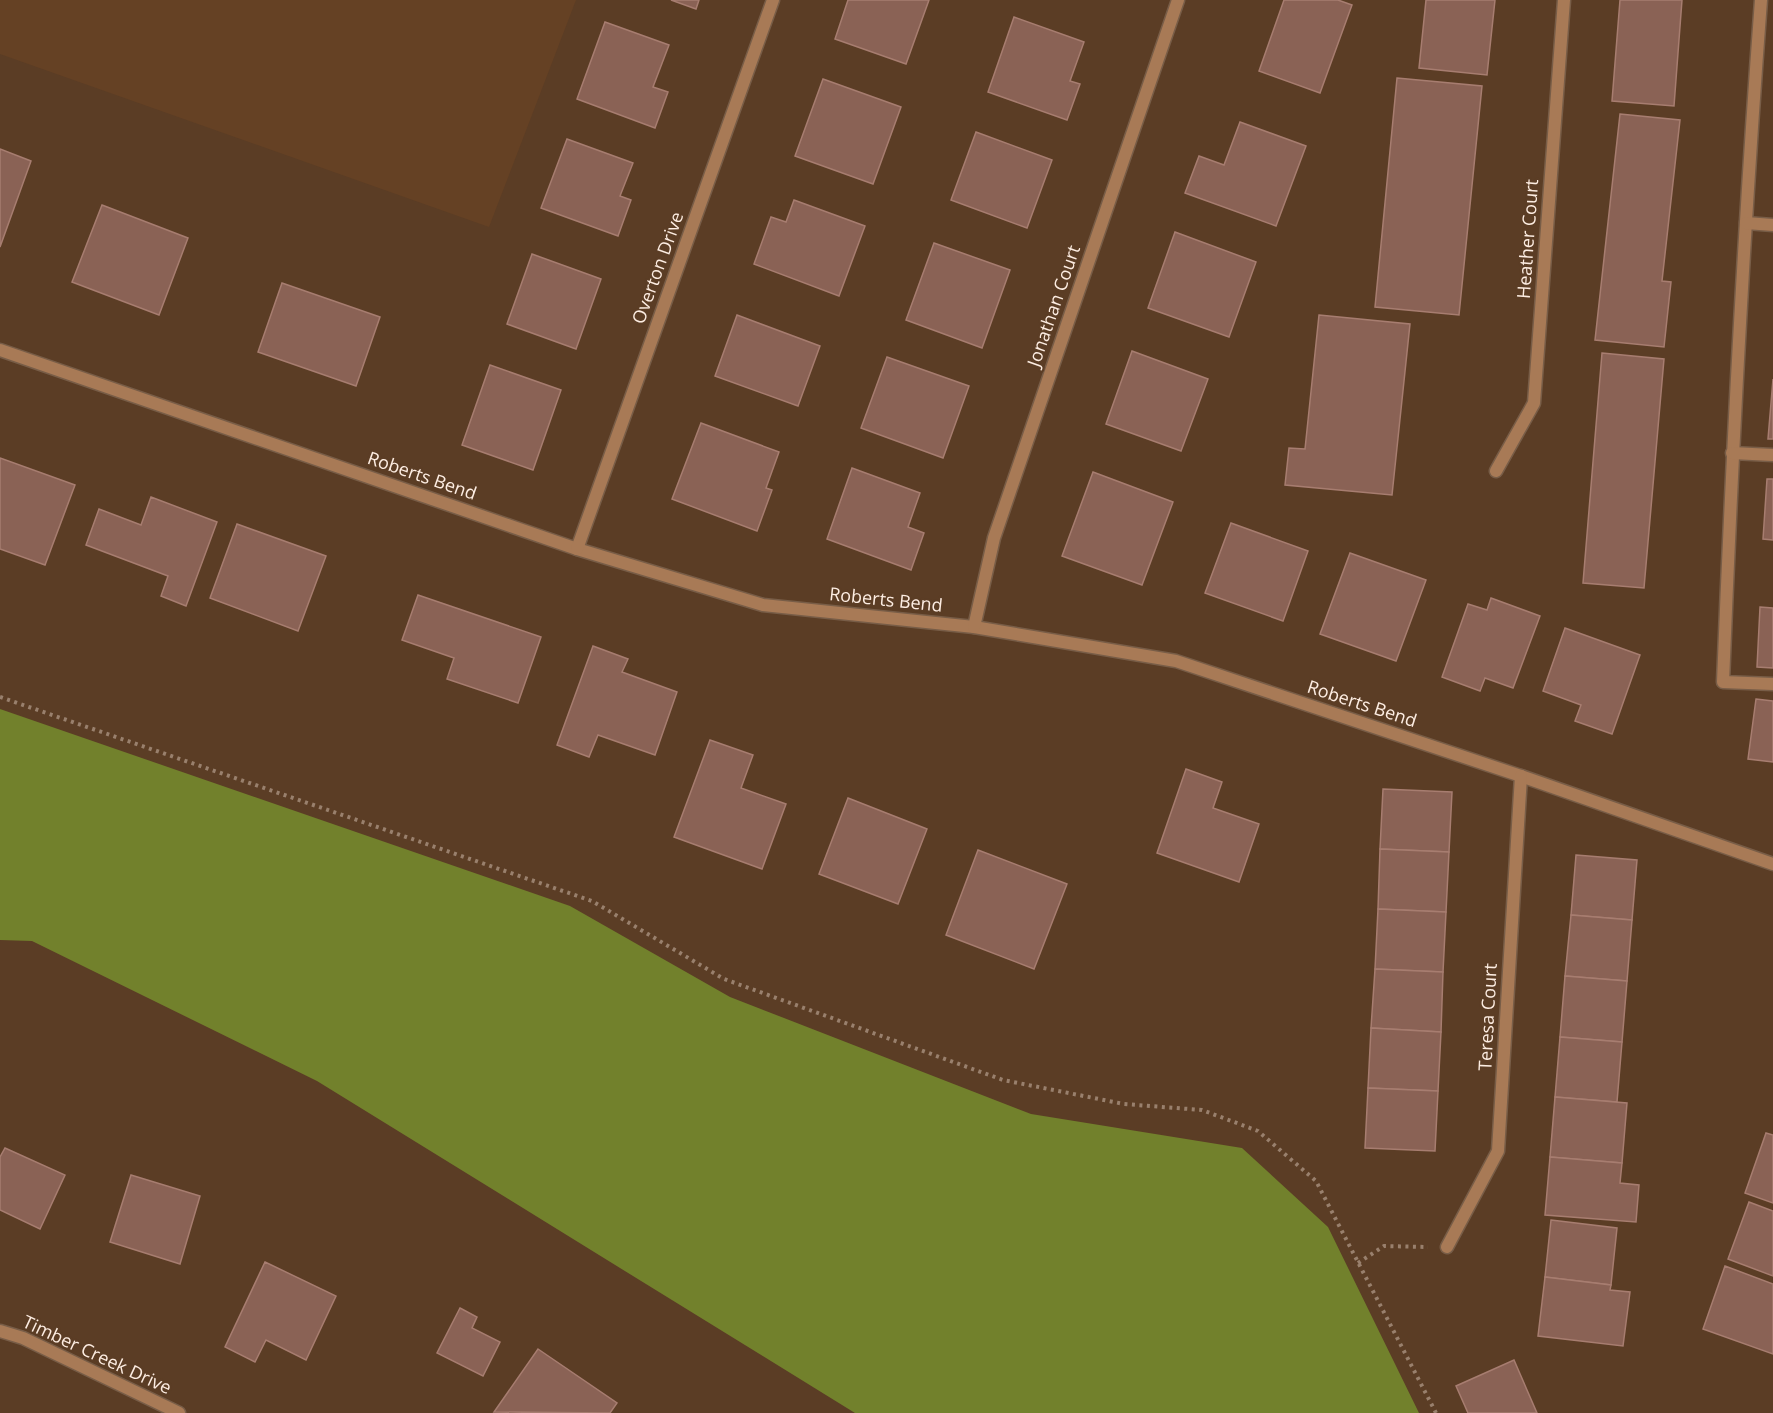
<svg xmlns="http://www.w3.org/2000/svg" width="1773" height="1413" font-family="'Open Sans',sans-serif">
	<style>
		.built { fill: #654124 }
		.forest { fill: #72812c }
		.building { fill: #8a6255; stroke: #a77d70; stroke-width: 1.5 }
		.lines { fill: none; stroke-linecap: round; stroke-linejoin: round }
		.service-casing { stroke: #785d47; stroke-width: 15 }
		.minor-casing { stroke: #785d47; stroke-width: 15 }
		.path { stroke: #99806d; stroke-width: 4; stroke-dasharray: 3 4.5; stroke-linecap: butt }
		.service { stroke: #a87a56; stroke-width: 12 }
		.minor { stroke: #a87a56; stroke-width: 12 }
		.labels { text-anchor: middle; stroke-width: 4.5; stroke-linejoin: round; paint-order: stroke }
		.street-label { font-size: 18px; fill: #fdede2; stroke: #5b3d25 }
	</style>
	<rect width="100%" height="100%" fill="#5b3d25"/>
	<path class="built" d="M0,0h576l-87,227 -489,-173z"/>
	<path class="forest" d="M0,709l570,197 160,91 301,117 211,34 86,79 91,186h-564l-538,-332 -285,-140 -32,-1z"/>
	<g class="building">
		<path d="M671,0h28l-3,9z"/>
		<path d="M848,0h81l-23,64 -71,-25z"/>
		<path d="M1284,0h54l14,5 -32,88 -61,-22z"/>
		<path d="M1426,0h69l-8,75 -68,-7z"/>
		<path d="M1620,0h62l-8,106 -62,-5z"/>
		<path d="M1014,17l70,25 -14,39 10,3 -13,36 -79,-28z"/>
		<path d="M605,22l64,23 -16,42 15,5 -13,36 -78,-29z"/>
		<path d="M1397,78l85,8 -23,229 -84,-8z"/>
		<path d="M823,79l78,28 -28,77 -78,-28z"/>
		<path d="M1620,114l60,6 -18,161 9,1 -7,65 -69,-7z"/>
		<path d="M1240,122l66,24 -30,80 -91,-33 14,-37 25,9z"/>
		<path d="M976,132l76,28 -25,68 -76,-28z"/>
		<path d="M567,139l66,24 -13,33 11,4 -13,36 -77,-28z"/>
		<path d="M0,149l31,12 -31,86z"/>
		<path d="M794,200l71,26 -26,70 -85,-32 17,-47 15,5z"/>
		<path d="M102,205l86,33 -29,77 -87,-33z"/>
		<path d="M1175,232l81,30 -27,75 -81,-29z"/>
		<path d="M934,243l76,27 -28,78 -76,-28z"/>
		<path d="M532,254l69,25 -25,70 -69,-25z"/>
		<path d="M282,283l98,34 -24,69 -98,-34z"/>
		<path d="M737,315l83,31 -22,60 -83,-30z"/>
		<path d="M1319,315l91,9 -18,171 -107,-10 4,-37 16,1z"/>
		<path d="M1132,351l76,28 -27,72 -75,-27z"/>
		<path d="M1602,353l62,6 -20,229 -61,-5z"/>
		<path d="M887,357l82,29 -26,72 -82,-30z"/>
		<path d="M490,365l71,25 -28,80 -71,-25z"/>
		<path d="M1773,379v60h-5z"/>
		<path d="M701,423l78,29 -13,36 6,2 -15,41 -85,-32z"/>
		<path d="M0,458l75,27 -30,80 -45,-16z"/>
		<path d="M852,468l68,25 -12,34 16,6 -13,37 -84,-31z"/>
		<path d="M1093,472l80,30 -31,83 -80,-29z"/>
		<path d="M1767,479h6v61l-10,-1z"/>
		<path d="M151,497l66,25 -31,84 -25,-10 7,-20 -82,-31 13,-36 42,16z"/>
		<path d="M1231,523l77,28 -25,70 -78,-28z"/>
		<path d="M237,524l89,32 -28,75 -88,-33z"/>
		<path d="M1350,553l76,27 -30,81 -76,-27z"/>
		<path d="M418,595l123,42 -23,66 -71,-24 7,-21 -52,-18z"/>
		<path d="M1491,598l49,18 -27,72 -28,-10 -5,13 -38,-14 26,-73 19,6z"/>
		<path d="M1760,607l13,1v60l-16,-1z"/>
		<path d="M1565,628l75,27 -28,79 -37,-13 6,-16 -38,-14z"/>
		<path d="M593,646l35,13 -6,13 55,20 -22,63 -57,-20 -9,22 -32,-12z"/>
		<path d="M1756,699l17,2v61l-25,-3z"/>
		<path d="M710,740l43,15 -12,33 45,16 -24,65 -88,-32z"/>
		<path d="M1186,769l36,13 -9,26 46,16 -20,58 -82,-29z"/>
		<path d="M1383,789l69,3 -3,60 -69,-3z"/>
		<path d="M848,798l79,31 -29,75 -79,-30z"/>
		<path d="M1380,849l69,3 -3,60 -68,-3z"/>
		<path d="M978,850l89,34 -33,85 -88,-34z"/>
		<path d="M1576,855l61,5 -5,60 -61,-5z"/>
		<path d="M1378,909l68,3 -3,60 -68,-3z"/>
		<path d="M1571,915l61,5 -5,61 -62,-5z"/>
		<path d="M1375,969l68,3 -2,60 -70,-4z"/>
		<path d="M1565,976l62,5 -5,61 -62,-5z"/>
		<path d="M1371,1028l70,4 -3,59 -70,-3z"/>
		<path d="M1560,1037l62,5 -5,60 -62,-5z"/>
		<path d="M1368,1088l70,3 -3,60 -70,-3z"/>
		<path d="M1555,1097l72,6 -5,60 -72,-6z"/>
		<path d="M1766,1133l7,2v68l-28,-10z"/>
		<path d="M5,1148l60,27 -25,54 -40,-19v-53z"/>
		<path d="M1550,1157l72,6 -2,20 19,2 -3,37 -91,-7z"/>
		<path d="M131,1175l69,21 -20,68 -70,-22z"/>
		<path d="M1749,1202l24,9v65l-45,-17z"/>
		<path d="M1551,1220l66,8 -6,57 -66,-8z"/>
		<path d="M265,1262l71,34 -30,64 -40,-20 -11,22 -30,-15z"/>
		<path d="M1725,1266l48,18v70l-70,-25z"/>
		<path d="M1545,1277l66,8 -1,5 20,2 -7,54 -85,-10z"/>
		<path d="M460,1308l17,9 -5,11 28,14 -17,34 -46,-23z"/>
		<path d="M538,1349l79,54 -7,10 -116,-1z"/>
		<path d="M1514,1360l23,53h-69l-12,-27z"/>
	</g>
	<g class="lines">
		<defs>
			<g id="service">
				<path d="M1761,0c-17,227 -29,454 -38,682l50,2"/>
				<path d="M1746,223l27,2"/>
				<path d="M1732,453l41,2"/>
			</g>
			<g id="minor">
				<path d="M0,350l577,199 186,56 211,22 202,34 345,115 252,88"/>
				<path d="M1496,471l38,-68 30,-403"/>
				<path d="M577,549l196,-549"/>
				<path d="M974,627l20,-89 184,-538"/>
				<path d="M1447,1247l51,-96 23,-375"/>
				<path d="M0,1331l23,7 156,75"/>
			</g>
		</defs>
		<use href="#service" class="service-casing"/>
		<use href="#minor" class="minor-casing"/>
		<g class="path">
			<path d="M0,697l592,204 132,78 279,101 121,24 78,6 56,21 58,50 120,232"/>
			<path d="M1358,1263l26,-17 44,1"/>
		</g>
		<use href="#service" class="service"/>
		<use href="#minor" class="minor"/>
	</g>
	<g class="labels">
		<g class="street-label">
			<text transform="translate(1528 239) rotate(-86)" y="6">Heather Court</text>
			<text transform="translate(658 268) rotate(-70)" y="6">Overton Drive</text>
			<text transform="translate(1054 306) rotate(-71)" y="6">Jonathan Court</text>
			<text transform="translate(422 476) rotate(19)" y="6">Roberts Bend</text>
			<text transform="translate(886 600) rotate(6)" y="6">Roberts Bend</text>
			<text transform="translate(1362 704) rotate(18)" y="6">Roberts Bend</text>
			<text transform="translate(1488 1017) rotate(-87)" y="6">Teresa Court</text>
			<text transform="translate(97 1355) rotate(25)" y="6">Timber Creek Drive</text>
		</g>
	</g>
</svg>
